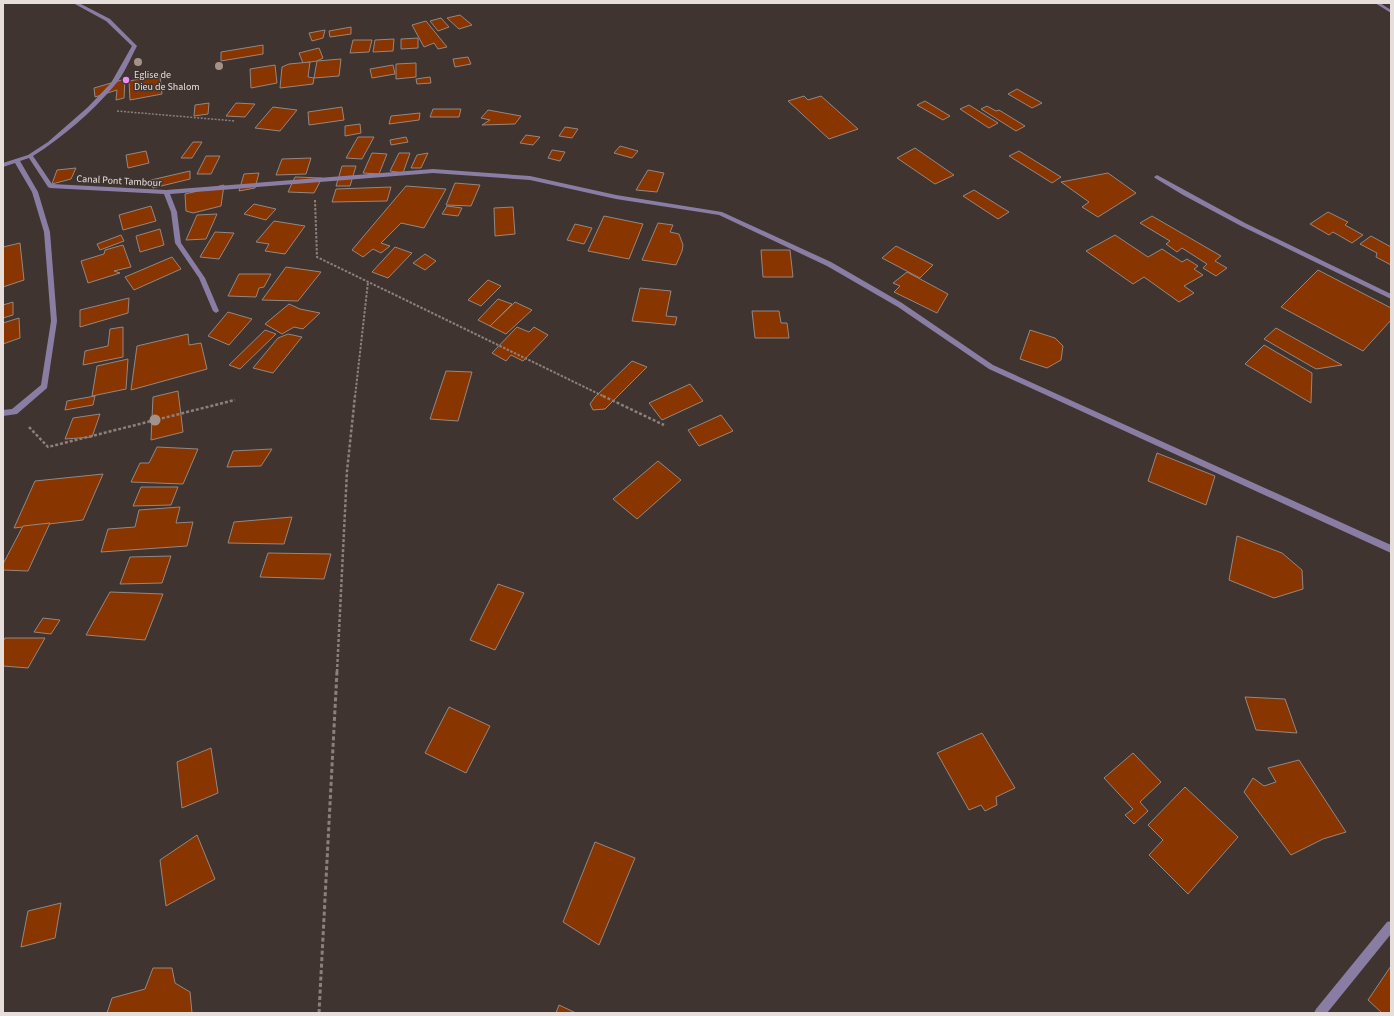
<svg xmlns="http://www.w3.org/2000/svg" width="1394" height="1016" font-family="'Source Sans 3',sans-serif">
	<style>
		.building { fill: #893500; stroke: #948782 }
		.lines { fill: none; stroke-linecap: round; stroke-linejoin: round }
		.path-far3 { stroke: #8a817d; stroke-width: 1.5; stroke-dasharray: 2 1.5; stroke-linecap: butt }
		.path-far2 { stroke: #8a817d; stroke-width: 2; stroke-dasharray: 2.5 1.5; stroke-linecap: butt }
		.path-far1 { stroke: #8a817d; stroke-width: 2.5; stroke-dasharray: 3 2; stroke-linecap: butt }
		.path { stroke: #8a817d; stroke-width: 3; stroke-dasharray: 4 2.5; stroke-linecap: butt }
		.minor { fill: #8a7da3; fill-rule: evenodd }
		.tree { fill: #a4928a }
		.poi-dot { fill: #ec8cfa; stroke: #3f3430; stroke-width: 1.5 }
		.labels { text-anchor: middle; stroke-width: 3; stroke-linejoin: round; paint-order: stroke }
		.far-poi-label { font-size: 10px; fill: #e5dedb; stroke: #3f3430; text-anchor: start }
		.far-street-label { font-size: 10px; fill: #e5dedb; stroke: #3f3430 }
	</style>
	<rect width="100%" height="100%" fill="#3f3430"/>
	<g class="building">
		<path d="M460,15l12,10 -13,4 -12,-11z"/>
		<path d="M441,18l8,9 -11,4 -8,-10z"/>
		<path d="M426,21l21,26 -9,2 -4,-6 -10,4 -12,-22z"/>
		<path d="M351,27v7l-21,3 -1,-6z"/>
		<path d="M325,30l-2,8 -11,3 -3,-8z"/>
		<path d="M418,38v10l-17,1v-10z"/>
		<path d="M394,39l-1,12 -20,1 2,-12z"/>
		<path d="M353,40h19l-3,12 -19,1z"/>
		<path d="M263,45v9l-42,7v-9z"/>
		<path d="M319,48l4,10 -6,3 -14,2 -4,-10z"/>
		<path d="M468,57l3,7 -16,3 -2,-8z"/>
		<path d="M341,59l-2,17 -25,2 3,-17z"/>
		<path d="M310,62l-2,15 6,1 -1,6 -33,4 2,-21 7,-3z"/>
		<path d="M416,63v14l-20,2v-15z"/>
		<path d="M275,65l2,18 -26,5 -1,-19z"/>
		<path d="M393,65l2,9 -23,4 -2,-9z"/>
		<path d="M160,75l2,19 -32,6 -1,-19z"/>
		<path d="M430,77l1,6 -14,1 -1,-5z"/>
		<path d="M125,79l-1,19 -8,2 1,-10 -22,7 -1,-9z"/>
		<path d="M1017,89l25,14 -10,5 -24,-14z"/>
		<path d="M804,96l4,4 13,-4 37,33 -29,10 -41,-38z"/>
		<path d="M925,101l25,15 -7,4 -26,-15z"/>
		<path d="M209,103l-1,11 -14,2 1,-11z"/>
		<path d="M236,103l19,1 -10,13 -19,-1z"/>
		<path d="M969,105l29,18 -9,5 -29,-19z"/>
		<path d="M987,106l9,5 3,-1 26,16 -9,5 -35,-22z"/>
		<path d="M273,107l24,3 -17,21 -25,-3z"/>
		<path d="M342,107l2,13 -35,5 -1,-13z"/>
		<path d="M433,109h28l-2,8h-29z"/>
		<path d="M488,110l33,6 -6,8 -33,1 8,-5 -9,-2z"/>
		<path d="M420,113l-1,7 -30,4 2,-8z"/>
		<path d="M360,124l1,9 -16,3v-10z"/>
		<path d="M565,127l13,2 -6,9 -13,-2z"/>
		<path d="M526,135l14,2 -7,8 -13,-2z"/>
		<path d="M358,137h16l-12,22 -16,-1z"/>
		<path d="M406,137l2,5 -17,3 -1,-5z"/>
		<path d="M193,142h9l-10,16h-11z"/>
		<path d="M620,146l18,5 -6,7 -18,-5z"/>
		<path d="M915,148l39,27 -19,9 -38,-26z"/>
		<path d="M552,150l13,2 -5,9 -12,-3z"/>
		<path d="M146,151l3,12 -21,5 -2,-13z"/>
		<path d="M1019,151l42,26 -9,6 -43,-27z"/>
		<path d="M372,153l15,1 -8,20 -16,-1z"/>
		<path d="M399,153h11l-7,20 -13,-2z"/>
		<path d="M428,153l-7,15h-10l6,-13z"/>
		<path d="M206,156h14l-9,18h-14z"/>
		<path d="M311,158l-5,16 -30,1 6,-16z"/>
		<path d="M342,166h14l-6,20h-14z"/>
		<path d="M76,168l-5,11 -19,5 5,-14z"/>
		<path d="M648,170l16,3 -7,19 -21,-2z"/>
		<path d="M190,171v8l-37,9 -2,-8z"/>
		<path d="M259,173l-4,15 -16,3 5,-17z"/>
		<path d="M1108,173l28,20 -38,24 -16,-10 7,-5 -28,-20z"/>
		<path d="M295,177l27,1 -8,15 -26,-1z"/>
		<path d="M455,183l25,2 -9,21 -25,-1z"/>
		<path d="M224,185l-3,21 -28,7 -7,-2 -1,-17z"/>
		<path d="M406,186l40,3 -22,39 -23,-5 -20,20 9,3 -9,7 -8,-4 -10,8 -11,-7z"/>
		<path d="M391,187l-4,14 -55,1 4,-13z"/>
		<path d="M974,190l35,22 -11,7 -35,-23z"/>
		<path d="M254,204l22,5 -10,11 -22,-6z"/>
		<path d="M151,206l5,15 -33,9 -4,-15z"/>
		<path d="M447,206l15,2 -4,8 -16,-2z"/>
		<path d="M513,207l2,27 -20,2 -1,-28z"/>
		<path d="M1328,212l20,10 -3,3 18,10 -11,8 -19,-11 -4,3 -19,-11z"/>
		<path d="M217,214l-11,25 -20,1 11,-25z"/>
		<path d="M604,216l39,8 -14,35 -41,-8z"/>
		<path d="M1152,216l69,40 -6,5 12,7 -11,8 -13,-8 4,-4 -25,-16 -5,4 -11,-8 4,-3 -30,-18z"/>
		<path d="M274,221l31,5 -20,28 -20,-3 4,-7 -13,-2z"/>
		<path d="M658,223l15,2 -3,7 9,2 4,11 -1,6 -6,14 -34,-5z"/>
		<path d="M575,224l17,4 -8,16 -17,-4z"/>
		<path d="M160,229l4,16 -24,7 -4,-16z"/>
		<path d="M215,232l19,1 -15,26 -19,-2z"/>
		<path d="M121,235l3,6 -24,9 -3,-6z"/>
		<path d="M1115,235l33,22 14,-8 20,13 5,-3 11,7 -4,3 9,6 -19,11 10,7 -15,9 -35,-25 -11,7 -47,-33z"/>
		<path d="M1371,236l20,11v18l-15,-8 1,-4 -17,-9z"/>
		<path d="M20,243l4,37 -21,7v-40z"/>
		<path d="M123,245l8,22 -17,4 6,2 -32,10 -7,-22 23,-7 1,-4z"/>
		<path d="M896,246l37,19 -13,13 -38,-20z"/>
		<path d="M395,247l17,6 -24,25 -16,-6z"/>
		<path d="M761,250h29l3,27h-30z"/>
		<path d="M425,254l11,7 -11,9 -12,-7z"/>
		<path d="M172,257l9,12 -47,21 -9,-13z"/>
		<path d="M286,267l35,5 -23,29 -36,-1z"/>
		<path d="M1318,270l73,38v12l-28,31 -82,-44z"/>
		<path d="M907,272l41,22 -11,19 -43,-21 6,-6 -7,-3z"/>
		<path d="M239,274h32l-7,13 -5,1 -3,9 -28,-1z"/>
		<path d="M488,280l13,6 -20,20 -13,-6z"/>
		<path d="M640,288l31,3 -5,25 11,1 -2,8 -43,-4z"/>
		<path d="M129,298l-1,15 -48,14v-17z"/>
		<path d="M498,299l14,5 -22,22 -12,-6z"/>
		<path d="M13,302v13l-10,3v-13z"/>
		<path d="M515,302l17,8 -26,24 -16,-8z"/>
		<path d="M289,304l11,5 20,4 -17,16 -9,-2 -12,7 -17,-10z"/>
		<path d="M752,311h27l2,12h6l2,15h-34z"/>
		<path d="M228,312l24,7 -23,26 -21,-9z"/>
		<path d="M19,318l1,20 -17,6v-21z"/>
		<path d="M123,327v30l-40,8 2,-14 23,-5 2,-17z"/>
		<path d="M517,327l12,5 5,-5 14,8 -25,26 -12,-6 -5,6 -14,-8z"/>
		<path d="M1276,328l66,37 -26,4 -52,-30z"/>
		<path d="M265,330l11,4 -36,35 -11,-4z"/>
		<path d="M1030,330l25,8 8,8 -2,14 -14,8 -27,-9z"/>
		<path d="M188,334l1,11 12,-2 6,26 -76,21 6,-44z"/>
		<path d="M288,334l14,3 -29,36 -20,-5 25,-30z"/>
		<path d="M1264,345l48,28 -1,30 -66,-39z"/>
		<path d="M128,359l-2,30 -34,7 5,-30z"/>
		<path d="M632,361l15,6 -42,42 -12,1 -3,-6 5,-7z"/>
		<path d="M446,371l26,1 -14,49 -28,-2z"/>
		<path d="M690,384l13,17 -41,19 -13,-17z"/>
		<path d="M178,391l5,41 -32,8 2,-43z"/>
		<path d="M95,396l-2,9 -28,5 2,-9z"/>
		<path d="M100,414l-8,23 -27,2 8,-21z"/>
		<path d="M721,415l12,16 -34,15 -11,-16z"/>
		<path d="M157,447l41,2 -15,35 -52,-2 9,-19h9z"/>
		<path d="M272,449l-11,17 -34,1 6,-16z"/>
		<path d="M1157,453l58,23 -9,29 -58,-24z"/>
		<path d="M658,461l23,19 -44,39 -24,-20z"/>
		<path d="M103,474l-20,46 -69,8 21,-47z"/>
		<path d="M141,487h37l-7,18 -38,1z"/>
		<path d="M180,507l-4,16 17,-1 -6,24 -86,6 7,-23 27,-2 4,-17z"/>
		<path d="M292,517l-8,27 -56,-1 6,-21z"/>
		<path d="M50,523l-22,48 -25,-1v-6l20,-38z"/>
		<path d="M1237,536l45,17 20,17 1,19 -29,9 -45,-18z"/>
		<path d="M268,553l63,1 -7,25 -64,-2z"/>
		<path d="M171,556l-9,27 -42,1 10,-27z"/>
		<path d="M498,584l26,9 -29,57 -25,-10z"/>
		<path d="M110,592l53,2 -18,46 -59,-5z"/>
		<path d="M43,618l17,2 -9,14 -17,-2z"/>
		<path d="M5,638h40l-17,30 -25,-2v-25z"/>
		<path d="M1245,697l40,2 12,34 -41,-3z"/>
		<path d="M449,707l41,19 -24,47 -41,-20z"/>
		<path d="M982,733l33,55 -19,9 1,8 -12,6 -4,-6 -12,5 -32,-57z"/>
		<path d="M211,748l7,45 -36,15 -5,-46z"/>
		<path d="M1133,753l28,29 -21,20 8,9 -14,13 -9,-9 8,-6 -29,-31z"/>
		<path d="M1299,760l47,72 -23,7 -32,16 -47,-63 9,-14 11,8 12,-4 -8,-14z"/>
		<path d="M1185,787l53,50 -50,57 -39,-39 14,-15 -15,-15z"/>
		<path d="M197,835l18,44 -49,27 -6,-46z"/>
		<path d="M595,842l40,16 -36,87 -36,-23z"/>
		<path d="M61,903l-6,35 -34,9 7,-36z"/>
		<path d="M1391,966v47h-9l-14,-13z"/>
		<path d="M153,968h19l3,15 15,9 2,21h-85l5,-15 33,-9z"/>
		<path d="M559,1005l17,8h-20z"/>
	</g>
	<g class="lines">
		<path class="path-far3" d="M117,111l118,10"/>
		<g class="path-far2">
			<path d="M315,200l2,57 288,140"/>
			<path d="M355,397l13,-115"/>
		</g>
		<g class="path-far1">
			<path d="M603,396l61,29"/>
			<path d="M29,427l19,20 187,-47"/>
			<path d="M337,672l10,-201 8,-75"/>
		</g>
		<path class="path" d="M319,1013l18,-342"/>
		<g class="minor">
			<path d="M73,3h6l31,16 27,27c-7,13 -13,29 -23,40 -23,27 -51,51 -81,70l19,28 114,6 267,-21 97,7 86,19 106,17 109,50 71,41 91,62 398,180v8l-402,-184 -91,-62 -71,-41 -108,-51 -103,-16 -86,-19 -97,-7 -263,21 7,18 4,31 24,35 14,33 -3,2 -3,-2 -14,-33 -24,-35 -4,-31 -7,-18 -114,-6 -2,-1 -19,-29 -9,3 18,31 12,40 7,89 -10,67 -30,26 -14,2v-6l9,-1 29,-24 10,-64 -7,-89 -12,-40 -17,-29 -12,4v-4l25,-8 20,-13 40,-35 23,-24 21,-37 -26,-25z"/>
			<path d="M1375,3h5l11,7v3z"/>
			<path d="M1157,175l88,48 146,71v5l-150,-73 -58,-31 -28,-17 -1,-1z"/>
			<path d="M1391,921v13l-64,79h-13l2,-4 71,-87z"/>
		</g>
	</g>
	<g class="tree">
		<circle cx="138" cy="62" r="4"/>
		<circle cx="219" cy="66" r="4"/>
		<circle cx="155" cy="420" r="5.5"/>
	</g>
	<circle class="poi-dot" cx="126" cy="80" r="4"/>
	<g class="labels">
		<g class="far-poi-label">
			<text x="134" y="78">Eglise de<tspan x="134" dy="12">Dieu de Shalom</tspan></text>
		</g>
		<g class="far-street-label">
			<text transform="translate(119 180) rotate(3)" y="4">Canal Pont Tambour</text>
		</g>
	</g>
	<rect width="1394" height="1016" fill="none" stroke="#e5dedb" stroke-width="8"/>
</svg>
